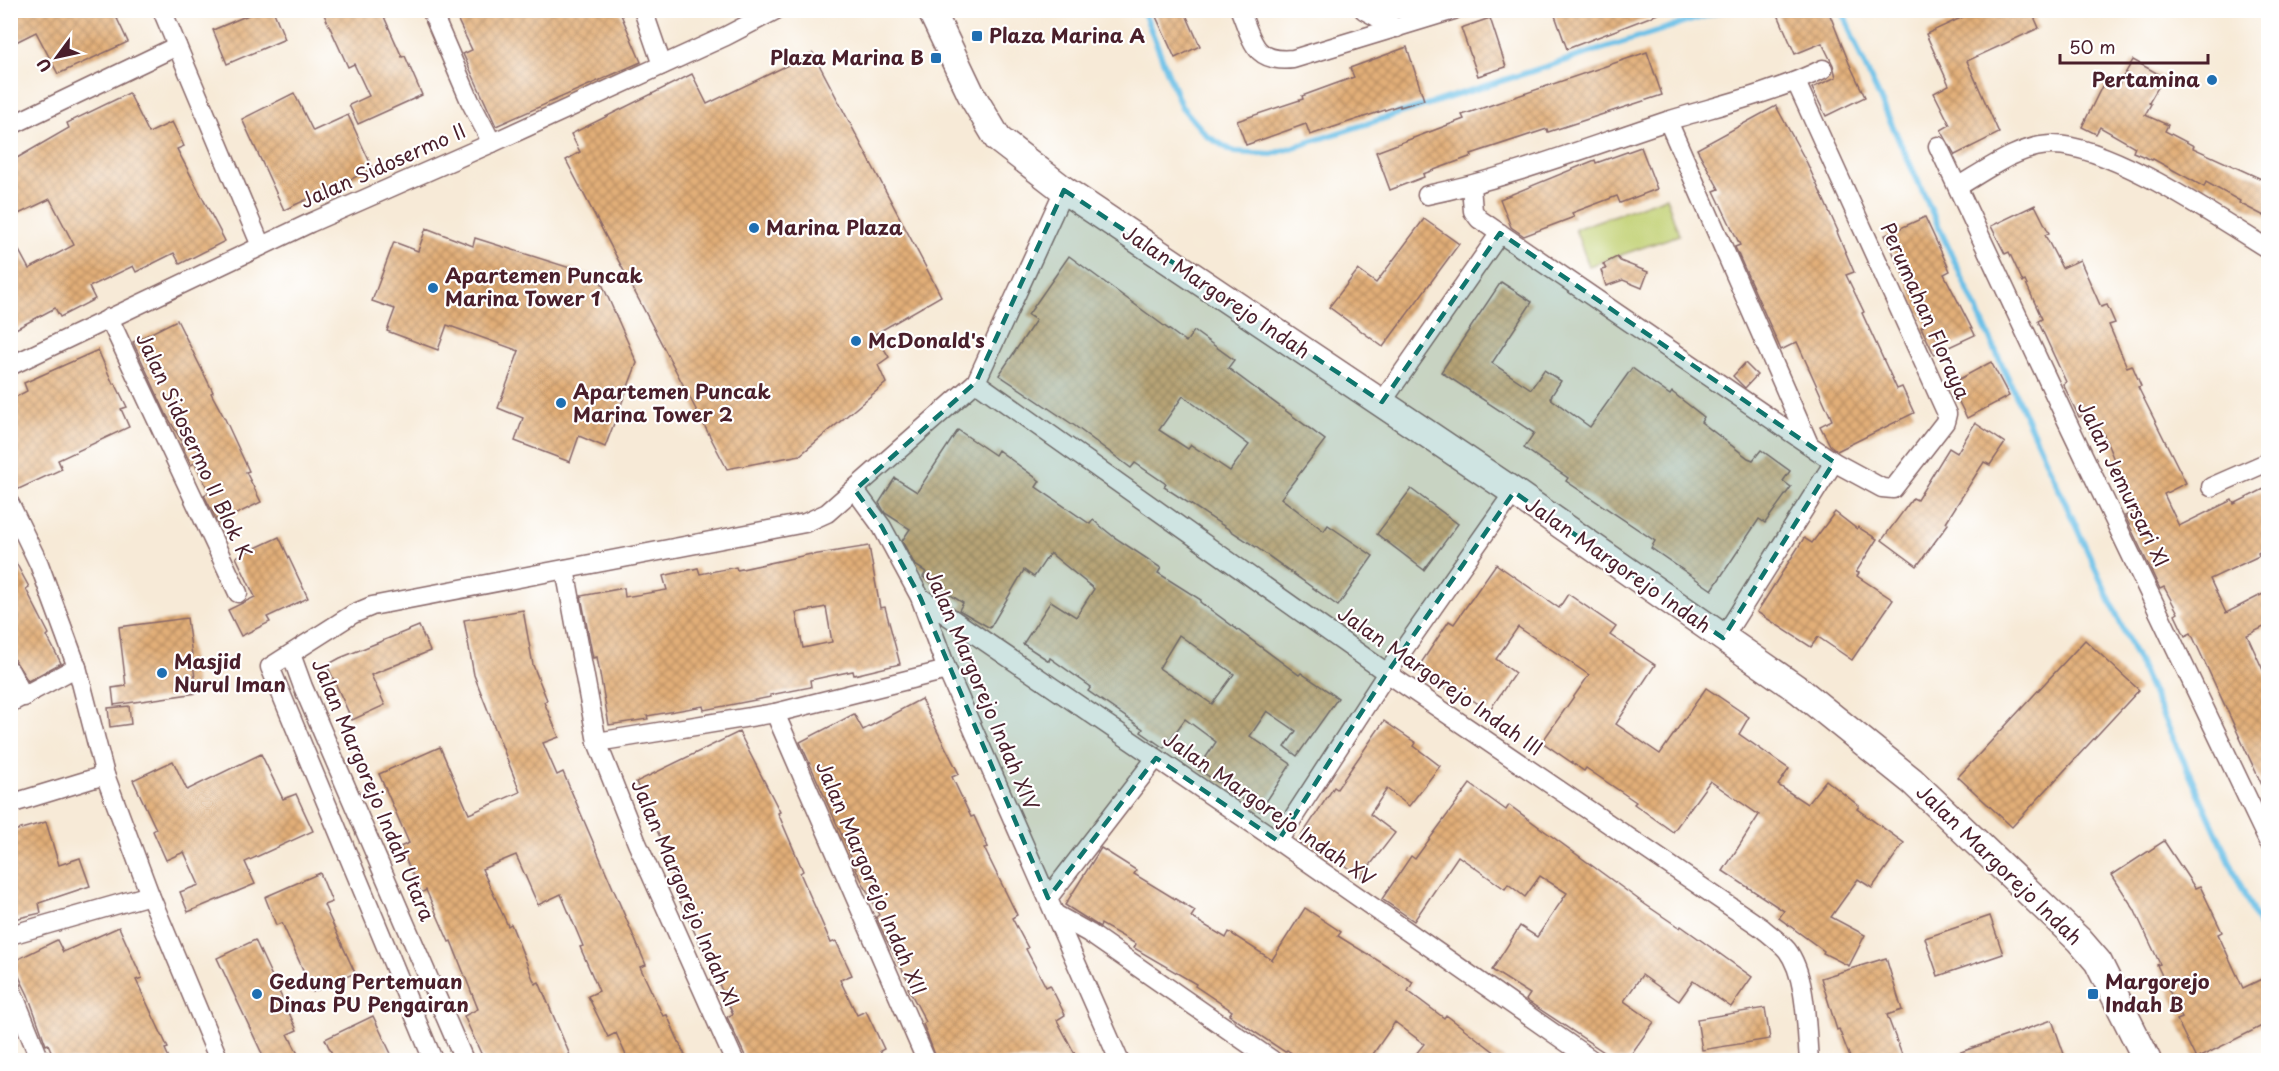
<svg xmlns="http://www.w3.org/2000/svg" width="2279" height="1071" font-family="'Playpen Sans',sans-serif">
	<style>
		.green { fill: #c1d072; stroke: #86784e; stroke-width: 1.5 }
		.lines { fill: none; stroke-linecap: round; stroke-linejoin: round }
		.stream { stroke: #6ac0e7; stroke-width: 6 }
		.building { fill: url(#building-cross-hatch); fill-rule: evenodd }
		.street-casing { stroke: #876667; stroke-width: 21 }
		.primary-casing { stroke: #876667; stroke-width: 30 }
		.street { stroke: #fff; stroke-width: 18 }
		.primary { stroke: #fff; stroke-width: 27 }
		.marked { fill: #0f766e; fill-opacity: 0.2; stroke: #0f766e; stroke-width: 4.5; stroke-dasharray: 12 8; stroke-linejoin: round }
		.poi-dot { fill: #1f6fb2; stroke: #fff; stroke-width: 2 }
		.labels { text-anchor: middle; stroke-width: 4.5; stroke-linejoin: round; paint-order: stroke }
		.poi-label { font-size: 20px; font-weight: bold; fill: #4a1f2b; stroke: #fff; text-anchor: start }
		.street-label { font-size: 20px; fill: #4a1f2b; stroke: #fff }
	</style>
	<defs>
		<pattern id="building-cross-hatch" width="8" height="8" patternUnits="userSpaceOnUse" patternTransform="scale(1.5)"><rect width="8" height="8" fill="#e2af78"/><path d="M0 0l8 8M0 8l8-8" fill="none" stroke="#b98e63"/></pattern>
	</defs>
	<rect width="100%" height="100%" fill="#fff"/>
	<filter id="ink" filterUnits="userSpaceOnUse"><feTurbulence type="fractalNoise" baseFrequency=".0167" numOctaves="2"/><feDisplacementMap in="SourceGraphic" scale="12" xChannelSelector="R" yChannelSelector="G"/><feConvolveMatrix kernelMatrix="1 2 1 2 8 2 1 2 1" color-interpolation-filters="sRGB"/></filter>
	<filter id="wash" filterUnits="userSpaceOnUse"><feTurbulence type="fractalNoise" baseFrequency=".008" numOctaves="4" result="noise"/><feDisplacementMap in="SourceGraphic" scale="24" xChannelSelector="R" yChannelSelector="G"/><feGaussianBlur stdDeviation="1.35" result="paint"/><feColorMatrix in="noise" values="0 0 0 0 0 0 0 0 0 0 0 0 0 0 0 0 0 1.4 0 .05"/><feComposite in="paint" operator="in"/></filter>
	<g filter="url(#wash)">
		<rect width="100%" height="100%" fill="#f7ead7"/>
		<path class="green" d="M1666,197l13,38 -90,31 -14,-37z"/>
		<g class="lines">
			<g class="stream">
				<path d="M1143,10l38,96 26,30 27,16 38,2 452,-144"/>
				<path d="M1842,10l18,45 408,890"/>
			</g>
		</g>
		<g id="blocks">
			<g class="building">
				<path d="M10,10h103l15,32 -70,32 -22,-42 -26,13z"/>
				<path d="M260,10h13l12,29 -58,25 -14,-34z"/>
				<path d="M322,10h59l21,47 3,-1 17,39 -64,29 -9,-19 20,-9 -15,-32 -6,3z"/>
				<path d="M453,10h166l22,52 -145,64 -33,-72 9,-4z"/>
				<path d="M1153,10h31l16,36 -25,12z"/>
				<path d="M1553,10h110v2l-96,37z"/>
				<path d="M1776,10h52l21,53 16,34 -39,19 -14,-28 24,-11 -3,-12 -11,-22 -27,11z"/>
				<path d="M1978,10h53l8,18 -72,33 32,72 -44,22 -14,-25 9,-5 -16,-32 15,-8 -23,-51z"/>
				<path d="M1490,18l16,49 -28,9 -17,-48z"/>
				<path d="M1407,47l17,53 -24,7v-2l-90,30 -4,-11 -60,21 -9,-24 66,-22 -1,-3 52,-19 -4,-9z"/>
				<path d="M1647,52l15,43 -114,37 -1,-3 -76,25 1,2 -49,18 1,3 -34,13 -14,-38 88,-33 -2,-4z"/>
				<path d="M813,53l128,243 -66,38 14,23 -11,8 8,18 -86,72 -73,14 -161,-309 14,-8 -9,-18 121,-60 15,30z"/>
				<path d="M2133,60l31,17 -15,26 2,1 -6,11 23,10 -3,6 29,15 -1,2 75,34v36l-29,-15 1,-2 -34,-19 -2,5 -51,-28 -1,1 -19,-8 2,-5 -35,-20 -4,7 -14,-7 24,-49 13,6z"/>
				<path d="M129,93l20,40 23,-11 12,24 -7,3 48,92 -45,23 -6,-11 -38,19 -3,-6 -44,21 6,12 -35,18 -5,-9 -45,24v-98l19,35 45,-24 -24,-46 -40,19v-56l59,-34 -2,-5z"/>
				<path d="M294,93l19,38 35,-16 25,54 -89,41 -42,-91z"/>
				<path d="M1776,106l31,57 31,68 -1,1 17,40 -8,3 18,37 -2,1 35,76 5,-2 12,26 -77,38 -7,-6 -10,-19 12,-6 -35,-78 -16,8 -46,-103 5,-2 -26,-54 5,-2 -22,-40z"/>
				<path d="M1641,147l16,42 -37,14 -3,-7 -45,17 2,4 -50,19 -13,-9 -11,-28 95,-39 1,3z"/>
				<path d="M2035,205l14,28 -4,2 17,33 18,-8 21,47 6,-2 8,18 -6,2 18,42 5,-2 9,21 -3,1 48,96 -22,11 15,32 53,-26 2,4 34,-17v61l-10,5 1,3 -49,23 16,34 37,-19 5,11v20l-21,10 21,46v117l-77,-165 -6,3 -10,-21 3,-2 -14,-26 -4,2 -35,-73 7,-3 -15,-25 7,-4 -22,-53 -9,4 -10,-20 -4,2 -16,-33 3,-2 -28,-61 4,-2 -17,-38 -2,1 -14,-30 -4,2 -14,-28z"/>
				<path d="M1925,217l25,54 -6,3 31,61 -41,19 -13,-27 4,-2 -14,-27 2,-2 -28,-61z"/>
				<path d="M1424,219l35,25 -76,103 -54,-40 29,-37 18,13z"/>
				<path d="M426,228l47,18 2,-8 124,39 38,86 -32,84 -26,-11 -9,26 -55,-21 8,-23 -25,-10 21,-57 -72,-26 -9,25 -51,-19 8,-22 -23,-8 22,-59 24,9z"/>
				<path d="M1069,256l117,86 8,-11 40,29 -6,8 97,72 -44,58 43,33 4,-6 45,31 -35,50 -82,-59 -92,-60 2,-3 -31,-21 -4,5 -56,-42 -76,-51 37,-55 -8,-5zM1183,396l66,49 -19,26 -39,-26 -3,4 -29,-19z"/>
				<path d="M1617,257l3,4 28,11 -6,16 -19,-8 -17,6 -5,-16 5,-1 -3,-5z"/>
				<path d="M1501,282l31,20 -40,61 39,26 13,-19 17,11 -11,17 40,29 42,-59 38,27 2,-3 32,25 -3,5 47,36 5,2 8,-10 29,21 -7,10 8,6 -26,36 -6,-4 -47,71 -61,-42 4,-7 -89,-60 2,-3 -44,-30 10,-15 -93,-61z"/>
				<path d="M177,320l36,72 -2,1 14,26 24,52 -3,1 15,30 -43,21 -14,-28 5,-3 -14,-29 -4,2 -10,-21 2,-1 -16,-27 -34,-74z"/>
				<path d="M98,350l15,34 2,-1 12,24 -6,2 8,18 -71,33 4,9 -52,24v-93l17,-9 -3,-8z"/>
				<path d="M1991,362l18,34 -42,22 -17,-34z"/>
				<path d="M1745,363l12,12 -12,13 -12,-12z"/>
				<path d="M1975,423l30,20 -15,22 -6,-3 -38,60 2,2 -31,42 -35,-26 31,-42 4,2 32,-52 8,5z"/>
				<path d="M958,430l37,25 3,-5 42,31 -4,6 54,37 3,-4 21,17 47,31 -3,5 43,27 -1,2 99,73 2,-2 37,25 -41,58 -12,-9 11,-16 -29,-20 -17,25 41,28 -31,47 -62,-42 18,-27 -31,-23 -21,29 -23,-16 2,-3 -55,-38 3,-4 -41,-29 -1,3 -26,-17 28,-43 25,16 18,-28 -44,-36 -16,24 -10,-7 -34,58 -31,-18 4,-7 -40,-26 3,-5 -11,-7 -13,-24 8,-12 -25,-16 -6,-10 16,-25 22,14zM1179,635l55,39 -22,30 -53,-36z"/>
				<path d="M1411,489l47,35 -34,46 -47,-36z"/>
				<path d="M1835,512l22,17 1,-2 19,12 -21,33 3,1 -2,3 36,24 -41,60 -34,-23 -7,10 -54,-35 47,-74 8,5z"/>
				<path d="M279,537l29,61 -41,19 3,5 -29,14 -13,-26 27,-13 -19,-40z"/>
				<path d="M869,546l11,62 5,-1 15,57 -46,11 -1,-4 -43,9 1,7 -41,8 1,2 -67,13 -1,-4 -56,10 1,3 -39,6 -12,-68 -4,1 -12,-62 43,-8 1,9 42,-7 -4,-14 35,-8 2,6 36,-7 1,3 74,-16 1,1zM826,607l6,35 -29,6 -7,-35z"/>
				<path d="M10,552l19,35 -3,2 23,45 -2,2 14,27 -33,18 -18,-28z"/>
				<path d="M1496,564l63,44 9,-14 48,33 -6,8 45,30 -39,59 44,30 46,-66 43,29 -10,17 50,35 -11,16 29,19 19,-24 33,26 -2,3 47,34 -32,45 -14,-9 -27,38 34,18 -16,31 -26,-13 1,-2 -45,-33 5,-7 -61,-40 36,-56 -49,-34 -37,51 -39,-28 2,-2 -50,-34 -2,3 -42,-29 47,-67 -71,-48 -22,32 19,14 -26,38 -33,-22 -3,5 -36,-25 32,-48 5,3z"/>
				<path d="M523,610l10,55 14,35 -3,2 15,35 -16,6 14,32 6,-3 83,193 -6,2 23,49 4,-1 20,45h-59l-12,-27 -8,4 -20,-41 11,-5 -19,-44 3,-1 -22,-52 -23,11 -22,-50 -34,14 26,57 3,-2 24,60 4,-2 33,78h-88l-20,-44 14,-7 -27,-68 -2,1 -23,-52 -5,3 -21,-46 9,-4 -30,-69 61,-27 29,67 51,-22 -46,-117 -10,-55z"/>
				<path d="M187,618l10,75 -83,12 -2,-17 14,-2 -7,-59z"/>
				<path d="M419,626l11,25 -59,24 14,30 -33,15 -25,-55 13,-7z"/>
				<path d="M2085,640l54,50 -127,137 -54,-50z"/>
				<path d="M921,699l38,75 -7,3 19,40 3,-1 14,31 -4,1 33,67 -5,3 16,30 -2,1 20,38 4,-2 15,30 -8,5 21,40h-141l-14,-36 3,-2 -18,-34 3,-2 -25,-47 -10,-22 3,-2 -26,-52 -5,-14 -48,-107 54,-28 9,16z"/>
				<path d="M129,706l2,18 -21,3 -2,-19z"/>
				<path d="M1384,721l32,22 -2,3 26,20 -31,40 -22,-17 -17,25 25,19 -34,44 -23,-17 -2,3 -36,-25 34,-51 3,2z"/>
				<path d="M739,732l41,80 -2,1 25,58 -3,2 31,70 5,-2 16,34 -12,5 17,35 9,-4 18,38 -4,2 5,9h-138l-20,-43 6,-3 -57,-121 4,-1 -17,-39 3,-2 -30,-69z"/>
				<path d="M261,754l22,45 13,-5 17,37 -68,31 10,22 -67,28 -8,-20 19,-7 -15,-33 -18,8 -13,-29 3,-2 -23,-49 40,-19 14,29z"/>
				<path d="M1470,784l36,26 3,-5 137,100 34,23 1,-2 71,51 -21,30 -38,-26 -14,20 -37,-26 -18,26 30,21 -27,38h-11l-90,-60 4,-6 -38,-24 28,-44 17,11 30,-44 -27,-17 -15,21 -17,-13 -3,5 -47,-33 -44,65 -32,-22 29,-43 4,3z"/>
				<path d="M46,822l13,43 21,-7 10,28 -51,17 2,10 -31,7v-23l4,-1 -4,-15v-49z"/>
				<path d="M2164,841l31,47 5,-2 22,46 -4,2 25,54 25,-12v47l-72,36 -19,-39 5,-2 -25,-53 3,-1 -26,-55 -22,-34z"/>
				<path d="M1101,848l35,22 -2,4 61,37 -4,6 35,21 3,-6 43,28 33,-52 36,24 -3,4 75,46 -5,9 36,27 2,-3 59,45h-94l13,-16 -29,-22 -26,38h-67l-15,-10 -2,2 -56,-37 3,-4 -37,-25 1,-2 -62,-36 2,-4 -35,-20 -1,3 -35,-22z"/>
				<path d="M320,873l12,29 -8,3 31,68 -42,19 -31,-69 -6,2 -11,-28z"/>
				<path d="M1990,916l13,38 -65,22 -13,-38z"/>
				<path d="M119,927l23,51 -6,2 32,68 -3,1 5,11h-115l-7,-16 -2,1 -18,-50 -16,-33 45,-22 6,12z"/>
				<path d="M255,940l42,90 -9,4 13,26h-36l-48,-102z"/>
				<path d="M1886,958l16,52 -15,5 15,40 -15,5h-36l-12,-31 -2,1 -16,-52z"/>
				<path d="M1765,1008l5,31 -68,11 -5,-31z"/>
				<path d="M373,1016l21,44h-59l-10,-21z"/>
				<path d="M2052,1020l13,37 -11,3h-109l-1,-2z"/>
			</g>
		</g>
	</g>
	<g filter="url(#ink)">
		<use href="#blocks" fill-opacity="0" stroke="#876667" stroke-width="1.5"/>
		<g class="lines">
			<defs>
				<g id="street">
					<path d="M162,10l99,236"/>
					<path d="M431,10l39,91 22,42"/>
					<path d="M643,10l19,55"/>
					<path d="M1240,10c13,32 14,53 53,49l161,-49"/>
					<path d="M1364,10l33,18"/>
					<path d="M1668,121l141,323"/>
					<path d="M10,126l167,-80"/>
					<path d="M1938,146l128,273 202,422"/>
					<path d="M1471,186l2,25 6,8 355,243 48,26 11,1 52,-67 2,-8 -151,-332"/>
					<path d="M1959,186c27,-16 59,-40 92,-41 57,-2 167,73 217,104"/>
					<path d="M1427,195c82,-17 161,-48 240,-74 52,-16 107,-28 156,-52"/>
					<path d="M109,318l129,275"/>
					<path d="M10,366l300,-143 182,-80 234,-107 50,-26"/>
					<path d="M976,382l411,291 375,255c8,7 18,14 25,22 20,26 19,78 22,110"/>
					<path d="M1382,402l118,-169"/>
					<path d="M2211,487l57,-25"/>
					<path d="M855,490l27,37 38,70 27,73 172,390"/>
					<path d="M10,504l29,60 38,103 28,108 45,120 69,165"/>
					<path d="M565,569l32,173 40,101 97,217"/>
					<path d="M920,597l358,244 314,219"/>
					<path d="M1723,638l111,-176"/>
					<path d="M291,654l12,33 161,373"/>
					<path d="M10,671l14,26"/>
					<path d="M10,703l67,-36"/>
					<path d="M775,713l151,347"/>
					<path d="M597,742l178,-29 172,-43"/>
					<path d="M10,804l95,-29"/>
					<path d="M1278,841l109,-168 127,-181"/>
					<path d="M1048,898l108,-140"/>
					<path d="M1055,914l34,19 183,127"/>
					<path d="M10,935l140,-40"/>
					<path d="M10,986l30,74"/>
					<path d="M433,1060l-163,-393 83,-53 19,-8 433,-83 22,-10 149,-131 88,-192"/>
				</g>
				<path id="primary" d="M931,10l40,84 27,45 66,51 450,302 286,199 112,90 167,159 19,22 49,98"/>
			</defs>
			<use href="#street" class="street-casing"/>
			<use href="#primary" class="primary-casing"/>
			<use href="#street" class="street"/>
			<use href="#primary" class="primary"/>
		</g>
	</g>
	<path class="marked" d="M1064,190l318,212 118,-169 334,229 -111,176 -209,-146 -127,181 -109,168 -122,-83 -108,140 -128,-301 -38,-70 -27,-37 121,-108z"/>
	<g class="poi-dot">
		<rect x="971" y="30" width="12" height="12" rx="3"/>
		<rect x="930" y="52" width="12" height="12" rx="3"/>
		<circle cx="2212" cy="80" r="6"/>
		<circle cx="754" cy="228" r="6"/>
		<circle cx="433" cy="288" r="6"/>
		<circle cx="856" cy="341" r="6"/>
		<circle cx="561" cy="403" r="6"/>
		<circle cx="162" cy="673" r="6"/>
		<circle cx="257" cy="994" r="6"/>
		<rect x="2087" y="988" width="12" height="12" rx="3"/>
	</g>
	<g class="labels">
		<g class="poi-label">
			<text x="989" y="43">Plaza Marina A</text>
			<text x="924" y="65" text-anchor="end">Plaza Marina B</text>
			<text x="2200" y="87" text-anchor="end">Pertamina</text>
			<text x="766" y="235">Marina Plaza</text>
			<text x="445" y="283">Apartemen Puncak<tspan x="445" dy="23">Marina Tower 1</tspan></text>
			<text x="868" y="348">McDonald's</text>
			<text x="573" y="399">Apartemen Puncak<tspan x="573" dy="23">Marina Tower 2</tspan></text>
			<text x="174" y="669">Masjid<tspan x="174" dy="23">Nurul Iman</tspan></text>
			<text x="269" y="989">Gedung Pertemuan<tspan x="269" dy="23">Dinas PU Pengairan</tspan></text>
			<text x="2105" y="989">Margorejo<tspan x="2105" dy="23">Indah B</tspan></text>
		</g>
		<g class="street-label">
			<text transform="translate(383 166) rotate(-24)" y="7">Jalan Sidosermo II</text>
			<text transform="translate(1216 292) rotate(34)" y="7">Jalan Margorejo Indah</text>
			<text transform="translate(1925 311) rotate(66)" y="7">Perumahan Floraya</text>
			<text transform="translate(194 446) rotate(65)" y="7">Jalan Sidosermo II Blok K</text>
			<text transform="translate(2123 484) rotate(64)" y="7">Jalan Jemursari XI</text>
			<text transform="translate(1618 565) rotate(35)" y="7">Jalan Margorejo Indah</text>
			<text transform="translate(1440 681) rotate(35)" y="7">Jalan Margorejo Indah III</text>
			<text transform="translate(982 690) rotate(67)" y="7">Jalan Margorejo Indah XIV</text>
			<text transform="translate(373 790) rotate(67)" y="7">Jalan Margorejo Indah Utara</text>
			<text transform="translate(1269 809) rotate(35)" y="7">Jalan Margorejo Indah XV</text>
			<text transform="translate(1999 865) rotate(44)" y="7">Jalan Margorejo Indah</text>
			<text transform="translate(871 878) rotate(67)" y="7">Jalan Margorejo Indah XII</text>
			<text transform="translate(685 893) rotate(67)" y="7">Jalan Margorejo Indah XI</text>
		</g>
	</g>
	<rect width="2279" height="1071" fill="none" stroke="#fff" stroke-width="36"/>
	<g transform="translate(57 57) rotate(237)" stroke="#ffffff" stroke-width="4.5" paint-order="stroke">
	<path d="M0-4.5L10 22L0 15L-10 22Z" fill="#4a1f2b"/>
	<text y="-9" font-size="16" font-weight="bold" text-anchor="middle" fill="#4a1f2b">U</text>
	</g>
	<path d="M2060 54v9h148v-9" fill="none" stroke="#4a1f2b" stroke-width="3"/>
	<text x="2069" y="54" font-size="18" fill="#4a1f2b" stroke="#ffffff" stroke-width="4.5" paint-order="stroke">50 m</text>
</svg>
